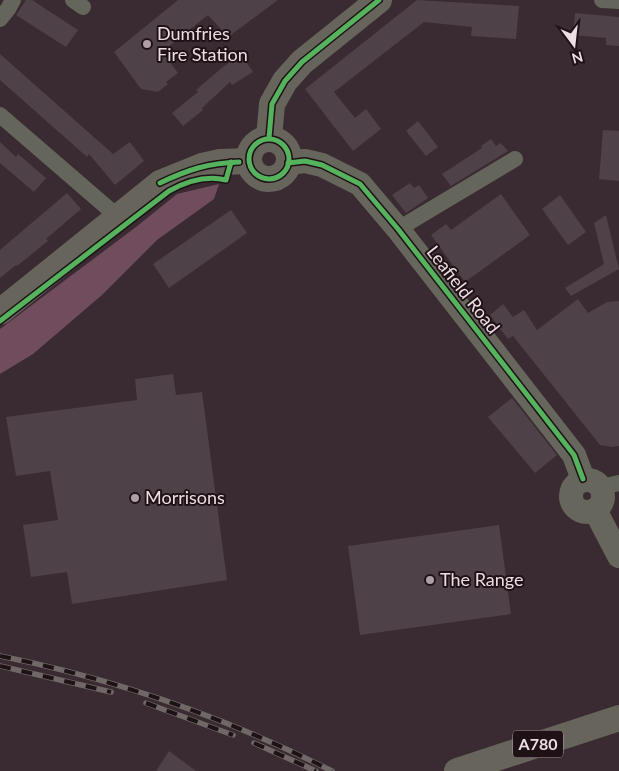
<svg xmlns="http://www.w3.org/2000/svg" width="619" height="771" font-family="Lato,sans-serif">
	<style>
		.forest { fill: #714c5c }
		.building { fill: #4e4147 }
		.lines { fill: none; stroke-linecap: round; stroke-linejoin: round }
		.street { stroke: #64655b; stroke-width: 16 }
		.secondary { stroke: #67665c; stroke-width: 24 }
		.primary { stroke: #67645c; stroke-width: 26 }
		.rail-casing { stroke: #6f6867; stroke-width: 5.5 }
		.rail { stroke: #1e1217; stroke-width: 4; stroke-dasharray: 11; stroke-linecap: butt }
		.cycleway-casing { stroke: #1e1217; stroke-width: 8 }
		.cycleway { stroke: #56b35d; stroke-width: 5 }
		.poi-dot { fill: #af9fa5; stroke: #1e1217; stroke-width: 2 }
		.labels { text-anchor: middle; stroke-width: 4; stroke-linejoin: round; paint-order: stroke }
		.shield { fill: #1e1217; stroke: #b0a0a6; stroke-width: 1 }
		.shield-label { font-size: 16px; font-weight: bold; fill: #efdde4 }
		.poi-label { font-size: 18px; fill: #efdde4; stroke: #1e1217; text-anchor: start }
		.street-label { font-size: 18px; fill: #efdde4; stroke: #1e1217 }
	</style>
	<rect width="100%" height="100%" fill="#392b31"/>
	<path class="forest" d="M219,184l-5,15 -57,41 -55,55 -69,59 -33,20v-45l136,-102 41,-33z"/>
	<g class="building">
		<path d="M26,0h6l46,30 -12,17 -50,-32z"/>
		<path d="M178,0h100l-50,37 -20,-22 -46,37 16,21 -12,9 2,2 -10,8 -17,-3 -27,-37z"/>
		<path d="M417,0l102,6 -3,33 -45,-3 1,-9 -48,-5 -90,70 21,26 11,-9 15,20 -28,22 -48,-62z"/>
		<path d="M575,13l44,4v29l-13,-1v-7l-33,-3z"/>
		<path d="M0,54l113,100 17,-12 14,19 -29,24 -26,-31 -2,3 -87,-77z"/>
		<path d="M241,54l12,18 -21,13 -2,-3 -28,26 1,2 -20,16 -11,-13 26,-21 -2,-2 27,-23z"/>
		<path d="M418,121l20,26 -12,9 -20,-25z"/>
		<path d="M603,130l16,1v50l-20,-2z"/>
		<path d="M491,139l5,7 5,-3 7,8 -57,35 -9,-12 40,-26 -1,-2z"/>
		<path d="M0,142l16,15 2,-3 28,24 -12,14 -34,-29z"/>
		<path d="M410,183l4,5 5,-3 9,13 -22,15 -14,-18z"/>
		<path d="M67,193l14,16 -35,30 2,2 -31,25 -1,-1 -16,13v-28z"/>
		<path d="M501,194l29,41 -65,47 -34,-47 15,-11 5,6z"/>
		<path d="M560,195l26,37 -18,13 -26,-36z"/>
		<path d="M231,210l16,23 -78,55 -16,-24z"/>
		<path d="M606,215l13,54 -48,27 -6,-8 39,-24 -10,-41z"/>
		<path d="M578,299l10,14 19,-11 12,-1v145l-7,1 -12,-2 -87,-109 -5,3 -18,-24 13,-11 10,13 11,-7 13,20z"/>
		<path d="M173,374l3,21 26,-3 25,188 -155,24 -5,-32 -36,5 -8,-52 35,-5 -8,-49 -34,5 -10,-59 131,-17 -2,-21z"/>
		<path d="M512,398l45,57 -22,18 -47,-56z"/>
		<path d="M499,525l12,89 -151,21 -12,-89z"/>
		<path d="M169,751l27,20h-40z"/>
	</g>
	<g class="lines">
		<g class="street">
			<path d="M73,0l10,7"/>
			<path d="M602,0l17,1"/>
			<path d="M0,19l8,-10 5,-9"/>
			<path d="M0,115l117,101"/>
			<path d="M398,229l117,-70"/>
			<path d="M601,487l18,-4"/>
		</g>
		<g class="secondary">
			<path d="M288,163l17,-2 17,4 38,19 38,45 176,226 9,24"/>
			<circle cx="587" cy="496" r="16"/>
			<path d="M595,510l24,46"/>
		</g>
		<g class="primary">
			<path d="M269,138l3,-34 13,-23 17,-19 77,-62"/>
			<circle cx="269" cy="159" r="20"/>
			<path d="M0,312l160,-129 42,-17 18,-4 29,-1"/>
			<path d="M457,771l162,-53"/>
		</g>
		<defs>
			<g id="rail">
				<path d="M0,656c115,23 227,62 332,115"/>
				<path d="M0,666l111,26"/>
				<path d="M146,703l87,32"/>
				<path d="M254,743l62,28"/>
			</g>
		</defs>
		<use href="#rail" class="rail-casing"/>
		<use href="#rail" class="rail"/>
		<defs>
			<g id="cycleway">
				<path d="M269,138l3,-34 13,-23 17,-19 77,-62"/>
				<circle cx="269" cy="159" r="20"/>
				<path d="M288,163l17,-2 17,4 38,19 38,45 176,226 9,24"/>
				<path d="M160,183c27,-13 48,-20 79,-21"/>
				<path d="M0,321l169,-130c18,-10 37,-16 57,-11l5,-18"/>
			</g>
		</defs>
		<use href="#cycleway" class="cycleway-casing"/>
		<use href="#cycleway" class="cycleway"/>
	</g>
	<g class="poi-dot">
		<circle cx="147" cy="44" r="5"/>
		<circle cx="135" cy="498" r="5"/>
		<circle cx="430" cy="580" r="5"/>
	</g>
	<g class="labels">
		<rect class="shield" x="513" y="730.5" width="50" height="27" rx="4"/>
		<g class="shield-label">
			<text x="538" y="750">A780</text>
		</g>
		<g class="poi-label">
			<text x="157" y="40">Dumfries<tspan x="157" dy="21">Fire Station</tspan></text>
			<text x="145" y="504">Morrisons</text>
			<text x="440" y="586">The Range</text>
		</g>
		<g class="street-label">
			<text transform="translate(463 290) rotate(52)" y="6">Leafield Road</text>
		</g>
	</g>
	<g transform="translate(574 45) rotate(165)" stroke="#1e1217" stroke-width="4" paint-order="stroke">
	<path d="M0-4L9 19L0 12L-9 19Z" fill="#efdde4"/>
	<text y="-8" font-size="14" font-weight="bold" text-anchor="middle" fill="#efdde4">N</text>
	</g>
</svg>
